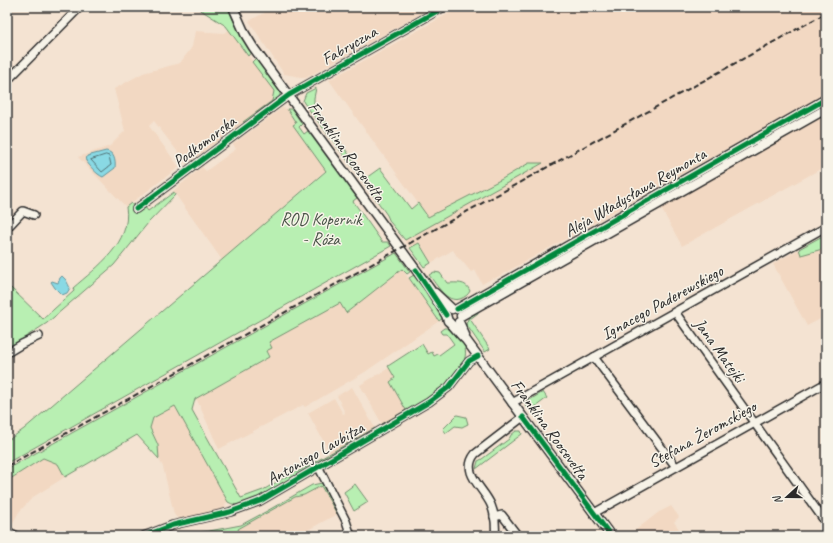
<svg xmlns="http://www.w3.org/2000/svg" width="833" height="543" font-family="Caveat,sans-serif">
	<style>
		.built { fill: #f2d8c2 }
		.green { fill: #b8efb2; stroke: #728d6e }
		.water { fill: #89d9e4; stroke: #63939a }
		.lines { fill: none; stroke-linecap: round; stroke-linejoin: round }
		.shore { stroke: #517175; stroke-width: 1 }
		.minor-casing { stroke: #2b2b2b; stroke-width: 10 }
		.tertiary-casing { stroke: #2b2b2b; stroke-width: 11 }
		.minor { stroke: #f7f3e8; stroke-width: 7 }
		.tertiary { stroke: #f7f3e8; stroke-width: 8 }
		.rail { stroke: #2b2b2b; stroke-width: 2; stroke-dasharray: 6 3; stroke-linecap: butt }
		.cycleway-casing { stroke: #f7f3e8; stroke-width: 8 }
		.cycleway { stroke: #00873e; stroke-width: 5 }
		.labels { text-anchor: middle; stroke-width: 3; stroke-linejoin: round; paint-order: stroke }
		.street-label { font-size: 17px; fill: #2b2b2b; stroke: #f7f3e8 }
		.park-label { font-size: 17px; fill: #475246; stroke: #f7f3e8 }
	</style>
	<rect width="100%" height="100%" fill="#f4e3d2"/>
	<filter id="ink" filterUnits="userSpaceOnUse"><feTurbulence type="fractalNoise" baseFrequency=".025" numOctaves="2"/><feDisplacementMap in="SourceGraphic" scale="8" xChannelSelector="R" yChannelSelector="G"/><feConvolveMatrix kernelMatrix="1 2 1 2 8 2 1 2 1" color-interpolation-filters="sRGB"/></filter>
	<g filter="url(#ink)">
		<g class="built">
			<path d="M275,7h158l-127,71 -22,-4 -35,-53z"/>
			<path d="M460,7h35l2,3 5,-3h324v86l-332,186 -1,-1 -11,6 -7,-14 -4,2 -10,-12 -3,-2 -5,-8 -22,13 -11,-20 -10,5 -7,-10 138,-75h-12l-27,16 -74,38 -99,-137z"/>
			<path d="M229,30l46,61 -3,10 -85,63 -33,-43 -5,5 30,41 -53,40 -48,-50 32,-11 15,-15 -11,-42 29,-16 37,-10 12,-16 3,-16 29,2z"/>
			<path d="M282,108l5,1 9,14 -3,2 33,45 -104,90 -49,-69 29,-24 4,4 30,-22 -3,-5z"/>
			<path d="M826,114v52l-144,80 -21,-38z"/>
			<path d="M826,234v82l-19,10 -34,-62z"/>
			<path d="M402,269l37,52 -74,51 -60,35 -2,-2 -84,44 -23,-51 73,-41 -3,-7 3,-8 71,-39 6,10z"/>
			<path d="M389,368l6,11 -5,3 16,28 -24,14 -22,-39z"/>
			<path d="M352,387l23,41 -45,25 -22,-40 26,-15 9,16 2,-1 -8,-17z"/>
			<path d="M175,406l53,96 -3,2 1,5 -43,11 -7,-3 -2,-3 -11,-47 -4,-8 -1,-14 -8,-17 3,-10z"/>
			<path d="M43,458l15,6 7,13 -32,20 -14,15 -8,14 -4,1v-46z"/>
			<path d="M321,486l16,28 -40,22h-56l-4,-7 48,-27 10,-5 9,-2z"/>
			<path d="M671,506l8,11 -5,5 10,14h-56l31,-24z"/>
		</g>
		<g class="green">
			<path d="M196,7h32l6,15 18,29 -4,5 -22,-30z"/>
			<path d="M255,59h3l22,30v6l-2,4 -31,23h-4l29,-21 2,-10 -22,-29z"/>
			<path d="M316,88l-2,10v8l52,72 14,-10 31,41 7,-6 10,14 74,-38 27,-16h14l-138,77 -15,-18 -3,-7 -26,-37 -57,-75 -1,-2 3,-8z"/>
			<path d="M287,109h5l10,15 -3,3 5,7 4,-3 49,67 -4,3 29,41h6l3,4 -384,217v-22l17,-12 302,-258 -33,-46 3,-2z"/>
			<path d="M174,192l1,3 -27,28 -34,42 -67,58 -40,26v-57l4,-4 32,31 31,-28 -1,-3c24,-21 59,-45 53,-81l5,-4 6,8 7,-5 4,5z"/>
			<path d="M826,234v14l-25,7 -2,-6z"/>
			<path d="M419,243l12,20 -7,4 -14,-19z"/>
			<path d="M396,253l14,19 -3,2 -5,-5 -56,44 -6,-10 -71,39 3,6 -6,3 3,6 -74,42 -3,11 49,88 22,-8 33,-19 1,1 78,-44 1,3 -118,68c-11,4 -20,9 -30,3l-53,-96 -22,12 -3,10 8,17 1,14 -22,-24 -72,42 -7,-13 -15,-6 -36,23v-12z"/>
			<path d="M434,272l6,1 7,10c10,0 19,-2 23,8 -2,4 -5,6 -10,8 -14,4 -23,-14 -31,-24z"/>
			<path d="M414,275l29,41v2l-4,3 -30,-43z"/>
			<path d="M478,312v1l-8,6 20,30 -5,3 -19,-28 3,-7z"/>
			<path d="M444,328h6c5,5 13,13 15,20 7,31 -59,65 -81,77l-2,-1 24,-14 -16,-28 5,-4 -7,-12 34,-22 6,10 4,-2 2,4 4,-2 1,1 15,-11 -7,-10h-5l-2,-3z"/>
			<path d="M543,392l4,6 -16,12 -3,-1 -3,-3 1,-4z"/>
			<path d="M457,415l9,2 2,7 -6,3 -7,-1 -9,7 -3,-4z"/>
			<path d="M516,431h5l1,3 -46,35 2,-8 4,-2 27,-20 2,-4z"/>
			<path d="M322,483l15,29v2l-16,-28 -17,9 -9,2 -57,32 3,7h-14l-6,-3 -7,3h-31l58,-11 26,-14 45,-26z"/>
			<path d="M355,484l13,18 -14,9 -10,-19z"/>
		</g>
		<g class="water">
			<path d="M106,151c8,1 10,10 9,17l-12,9c-7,-3 -13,-11 -17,-16l1,-5z"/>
			<path d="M62,276l4,4 4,8 -3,5 -5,2 -7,-7 -4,-6 1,-1 6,2 2,-5z"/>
		</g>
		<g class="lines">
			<path class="shore" d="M106,155l3,1 2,9 -9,7 -11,-12z"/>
			<defs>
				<g id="minor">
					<path d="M7,81l73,-74"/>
					<path d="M136,209l153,-114 155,-88"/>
					<path d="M7,228l16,-17 11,4"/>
					<path d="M675,312l151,211"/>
					<path d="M7,353l15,-9 17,-8"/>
					<path d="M594,357l82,110"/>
					<path d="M512,403l314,-176"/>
					<path d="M319,468l27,53 5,15"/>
					<path d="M594,513l232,-130"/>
					<path d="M494,517l8,-2 16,21"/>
					<path d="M7,531l10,5"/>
					<path d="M144,536l29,-11 57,-13 30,-11 169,-99 20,-15 20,-26 9,-5"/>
					<path d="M495,536c1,-10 0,-21 -4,-31 -7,-17 -31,-32 -16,-51l48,-37"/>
				</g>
				<g id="tertiary">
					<path d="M233,7l12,27 8,13 177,242 16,26 2,6c6,5 11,13 18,19l145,196"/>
					<path d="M435,293l17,16"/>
					<path d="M457,309l369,-210"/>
					<path d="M461,316l365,-207"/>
					<path d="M459,322l6,13"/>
				</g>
			</defs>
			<use href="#minor" class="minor-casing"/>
			<use href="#tertiary" class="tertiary-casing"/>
			<use href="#minor" class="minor"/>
			<use href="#tertiary" class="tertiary"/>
			<path class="rail" d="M7,466l819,-453"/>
			<defs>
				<g id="cycleway">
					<path d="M136,209l153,-114 155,-88"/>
					<path d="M416,270l30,45"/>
					<path d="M457,309l369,-210"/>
					<path d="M523,417l88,119"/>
					<path d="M144,536l29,-11 57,-13 30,-11 169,-99 20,-15 20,-26 9,-5"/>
				</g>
			</defs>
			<use href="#cycleway" class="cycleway-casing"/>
			<use href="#cycleway" class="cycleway"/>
		</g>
	</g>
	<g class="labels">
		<g class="street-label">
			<text transform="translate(349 45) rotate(-30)" y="6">Fabryczna</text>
			<text transform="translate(204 141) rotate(-37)" y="6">Podkomorska</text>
			<text transform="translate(347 151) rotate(54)" y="6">Franklina Roosevelta</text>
			<text transform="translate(635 192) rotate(-30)" y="6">Aleja Władysława Reymonta</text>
			<text transform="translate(662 302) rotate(-29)" y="6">Ignacego Paderewskiego</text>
			<text transform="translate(720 350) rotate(54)" y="6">Jana Matejki</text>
			<text transform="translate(550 429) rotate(54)" y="6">Franklina Roosevelta</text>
			<text transform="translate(702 434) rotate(-29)" y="6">Stefana Żeromskiego</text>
			<text transform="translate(315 453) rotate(-30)" y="6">Antoniego Laubitza</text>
		</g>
		<g class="park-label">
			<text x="321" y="225">ROD Kopernik<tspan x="321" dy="20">- Róża</tspan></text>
		</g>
	</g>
	<rect width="833" height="543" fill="none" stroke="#f7f3e8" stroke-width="24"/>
	<rect x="12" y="12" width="809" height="519" fill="none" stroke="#2b2b2b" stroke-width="1.5" filter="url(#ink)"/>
	<g transform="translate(787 497) rotate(249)" stroke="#f7f3e8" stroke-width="3" paint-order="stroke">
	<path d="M0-3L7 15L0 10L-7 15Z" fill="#2b2b2b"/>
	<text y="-6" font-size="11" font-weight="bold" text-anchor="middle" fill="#2b2b2b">N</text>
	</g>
</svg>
